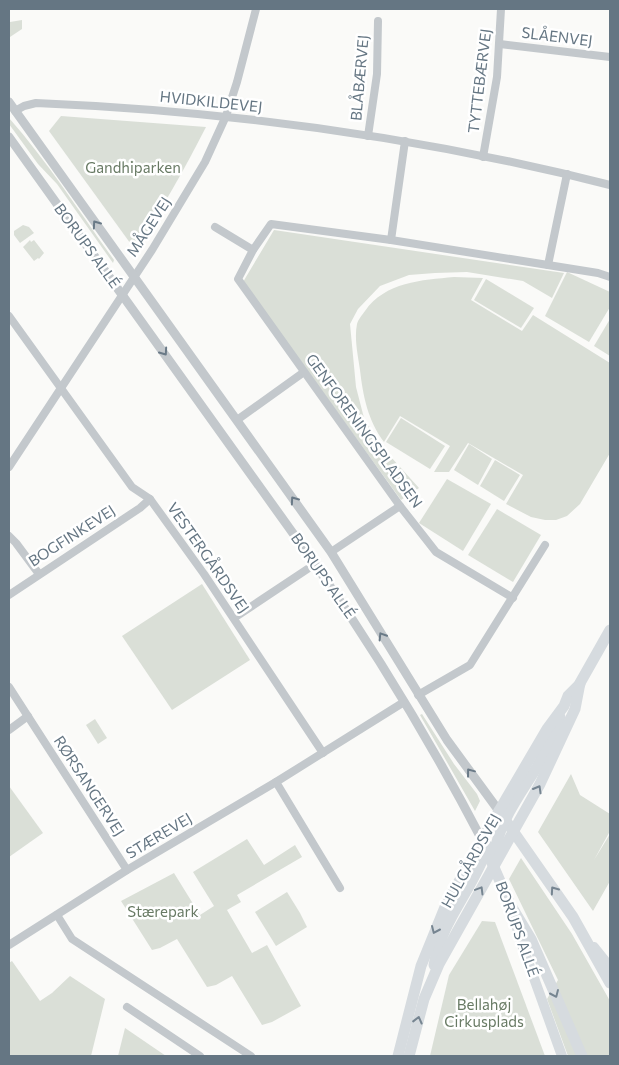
<svg xmlns="http://www.w3.org/2000/svg" width="619" height="1065" font-family="Commissioner,sans-serif">
	<style>
		.green { fill: #dadfd7 }
		.lines { fill: none; stroke-linecap: round; stroke-linejoin: round }
		.minor { stroke: #c3c8cc; stroke-width: 8 }
		.tertiary { stroke: #c3c8cc; stroke-width: 9 }
		.secondary { stroke: #d6dbdf; stroke-width: 10 }
		.primary { stroke: #d6dbdf; stroke-width: 11 }
		.oneway { stroke: #6a7a87 }
		.oneway2 { stroke: #768591 }
		.labels { text-anchor: middle; stroke-width: 5; stroke-linejoin: round; paint-order: stroke }
		.street-label { font-size: 15px; fill: #657683; stroke: #fff }
		.park-label { font-size: 15px; fill: #687a64; stroke: #fff }
	</style>
	<rect width="100%" height="100%" fill="#fafaf8"/>
	<g class="green">
		<path d="M22,20v9l-12,8v-15z"/>
		<path d="M61,116l145,11c-21,41 -43,80 -68,119l-5,1 -84,-116z"/>
		<path d="M9,118c39,44 71,95 105,142l-1,3 -56,-79 -19,-20 -29,-40z"/>
		<path d="M23,225l6,2 5,6 -14,10 -6,-8v-4z"/>
		<path d="M274,230l290,43 -12,25 -29,-17 -56,-9 -32,1 -26,2 -29,11 -22,23 -8,15 6,63 8,31 17,28 38,42 -18,12 -158,-218z"/>
		<path d="M30,240l1,2 3,-2 10,13 -5,6 -1,-1 -4,3 -11,-14z"/>
		<path d="M567,272l43,20v15l-21,35 -44,-26z"/>
		<path d="M454,277l29,1 -12,22 51,31 11,-16 77,48v90l-30,51 -13,12 -11,4h-11l-14,-3 -25,-13 17,-29 -55,-32 -19,29h-15l16,-26 -50,-30 -16,26c-16,-21 -21,-46 -24,-72 -2,-14 -6,-31 -3,-46 1,-4 5,-9 8,-13 20,-29 57,-31 89,-34z"/>
		<path d="M486,279l48,29 -13,20 -47,-28z"/>
		<path d="M610,319v37l-16,-10z"/>
		<path d="M401,418l44,28 -15,23 -44,-27z"/>
		<path d="M469,444l23,15 -14,26 -24,-15z"/>
		<path d="M495,460l25,15 -16,26 -24,-15z"/>
		<path d="M447,479l44,25 -28,47 -44,-28z"/>
		<path d="M497,509l44,26 -28,47 -45,-27z"/>
		<path d="M202,584l48,76 -78,50 -50,-74z"/>
		<path d="M422,714l32,50 23,30 3,7 -5,10 -55,-96z"/>
		<path d="M95,719l12,19 -9,6 -12,-19z"/>
		<path d="M571,774l9,21 30,19v17l-16,29 16,-26v47l-17,30 -55,-79z"/>
		<path d="M9,786l34,47 -34,24z"/>
		<path d="M247,839l17,26 31,-20 7,12 -65,38 4,7 -14,8 25,43 15,-8 34,61 -29,16 -10,3 -30,-49 -16,9 -9,2 -30,-48 -17,9 -8,2 -31,-49 53,-28 26,42 14,-9 -21,-34z"/>
		<path d="M521,858l51,76 38,67v55h-42l-21,-57 11,-19 -49,-101z"/>
		<path d="M287,892l13,21 7,14 -31,19 -21,-34z"/>
		<path d="M482,921l13,1 50,134h-115l19,-81z"/>
		<path d="M12,961l28,40 12,-8 18,-17 35,23 -14,57h-82v-93z"/>
		<path d="M125,1028l41,28h-48z"/>
	</g>
	<g class="lines">
		<g class="minor">
			<path d="M500,44l110,13"/>
			<path d="M15,111l9,-5 12,-3c193,8 386,34 574,82"/>
			<path d="M368,136l9,-62 1,-53"/>
			<path d="M483,157l14,-80 4,-68"/>
			<path d="M215,227l38,23"/>
			<path d="M391,240l14,-99"/>
			<path d="M548,265l19,-91"/>
			<path d="M9,316l123,171 18,12 54,75 119,179"/>
			<path d="M237,420l67,-48"/>
			<path d="M9,467l143,-217 53,-88 21,-46 11,-34 19,-73"/>
			<path d="M9,536l7,7 23,31"/>
			<path d="M331,552l69,-46"/>
			<path d="M9,595l131,-87 10,-9"/>
			<path d="M513,598l-77,-46 -36,-46 -162,-227 15,-29 18,-26 120,16 207,33 12,4"/>
			<path d="M234,618l81,-54"/>
			<path d="M9,687l118,183"/>
			<path d="M418,695l52,-30 75,-120"/>
			<path d="M9,730l19,-14"/>
			<path d="M276,782l64,106"/>
			<path d="M57,915l15,24 179,117"/>
			<path d="M9,945l118,-75 149,-88 128,-80"/>
			<path d="M127,1007l73,49"/>
		</g>
		<g class="tertiary">
			<path d="M9,102l322,450 116,188 52,71"/>
			<path d="M9,137l306,427c61,88 117,180 167,276"/>
		</g>
		<g class="secondary">
			<path d="M513,914l8,28 41,114"/>
			<path d="M594,947l16,20"/>
		</g>
		<g class="primary">
			<path d="M499,811l74,106 37,66"/>
			<path d="M482,840l28,64 21,35 51,117"/>
			<path d="M494,858c3,-34 26,-63 43,-91 9,-16 17,-33 23,-50"/>
			<path d="M434,965c7,-44 40,-77 54,-119"/>
			<path d="M398,1056l23,-90 24,-59 37,-67 65,-111 17,-23 4,-10 12,-12"/>
			<path d="M409,1056l15,-57 15,-35 101,-180 35,-75 5,-26 30,-53"/>
		</g>
	</g>
	<defs><path id="oneway-chevron" d="M-2-3.5L2.5 0L-2 3.5" fill="none" stroke-width="1.6" stroke-linecap="round" stroke-linejoin="round" transform="scale(1.25)"/></defs>
	<g class="oneway">
		<use href="#oneway-chevron" transform="translate(96 224) rotate(-125)"/>
		<use href="#oneway-chevron" transform="translate(164 352) rotate(55)"/>
		<use href="#oneway-chevron" transform="translate(294 500) rotate(-125)"/>
		<use href="#oneway-chevron" transform="translate(382 636) rotate(-122)"/>
		<use href="#oneway-chevron" transform="translate(470 772) rotate(-127)"/>
	</g>
	<g class="oneway2">
		<use href="#oneway-chevron" transform="translate(538 789) rotate(-60)"/>
		<use href="#oneway-chevron" transform="translate(480 890) rotate(-59)"/>
		<use href="#oneway-chevron" transform="translate(554 890) rotate(-125)"/>
		<use href="#oneway-chevron" transform="translate(435 930) rotate(114)"/>
		<use href="#oneway-chevron" transform="translate(555 994) rotate(66)"/>
		<use href="#oneway-chevron" transform="translate(418 1020) rotate(-76)"/>
	</g>
	<g class="labels">
		<g class="street-label">
			<text transform="translate(557 37) rotate(7)" y="5">SLÅENVEJ</text>
			<text transform="translate(360 78) rotate(-85)" y="5">BLÅBÆRVEJ</text>
			<text transform="translate(480 81) rotate(-83)" y="5">TYTTEBÆRVEJ</text>
			<text transform="translate(211 102) rotate(6)" y="5">HVIDKILDEVEJ</text>
			<text transform="translate(149 227) rotate(-57)" y="5">MÅGEVEJ</text>
			<text transform="translate(87 246) rotate(54)" y="5">BORUPS ALLÉ</text>
			<text transform="translate(364 431) rotate(54)" y="5">GENFORENINGSPLADSEN</text>
			<text transform="translate(72 536) rotate(-33)" y="5">BOGFINKEVEJ</text>
			<text transform="translate(208 558) rotate(55)" y="5">VESTERGÅRDSVEJ</text>
			<text transform="translate(323 576) rotate(55)" y="5">BORUPS ALLÉ</text>
			<text transform="translate(89 786) rotate(57)" y="5">RØRSANGERVEJ</text>
			<text transform="translate(159 836) rotate(-31)" y="5">STÆREVEJ</text>
			<text transform="translate(471 861) rotate(-61)" y="5">HULGÅRDSVEJ</text>
			<text transform="translate(517 929) rotate(70)" y="5">BORUPS ALLÉ</text>
		</g>
		<g class="park-label">
			<text x="133" y="173">Gandhiparken</text>
			<text x="163" y="917">Stærepark</text>
			<text x="484" y="1010">Bellahøj<tspan x="484" dy="17">Cirkusplads</tspan></text>
		</g>
	</g>
	<rect width="619" height="1065" fill="none" stroke="#657683" stroke-width="20"/>
</svg>
